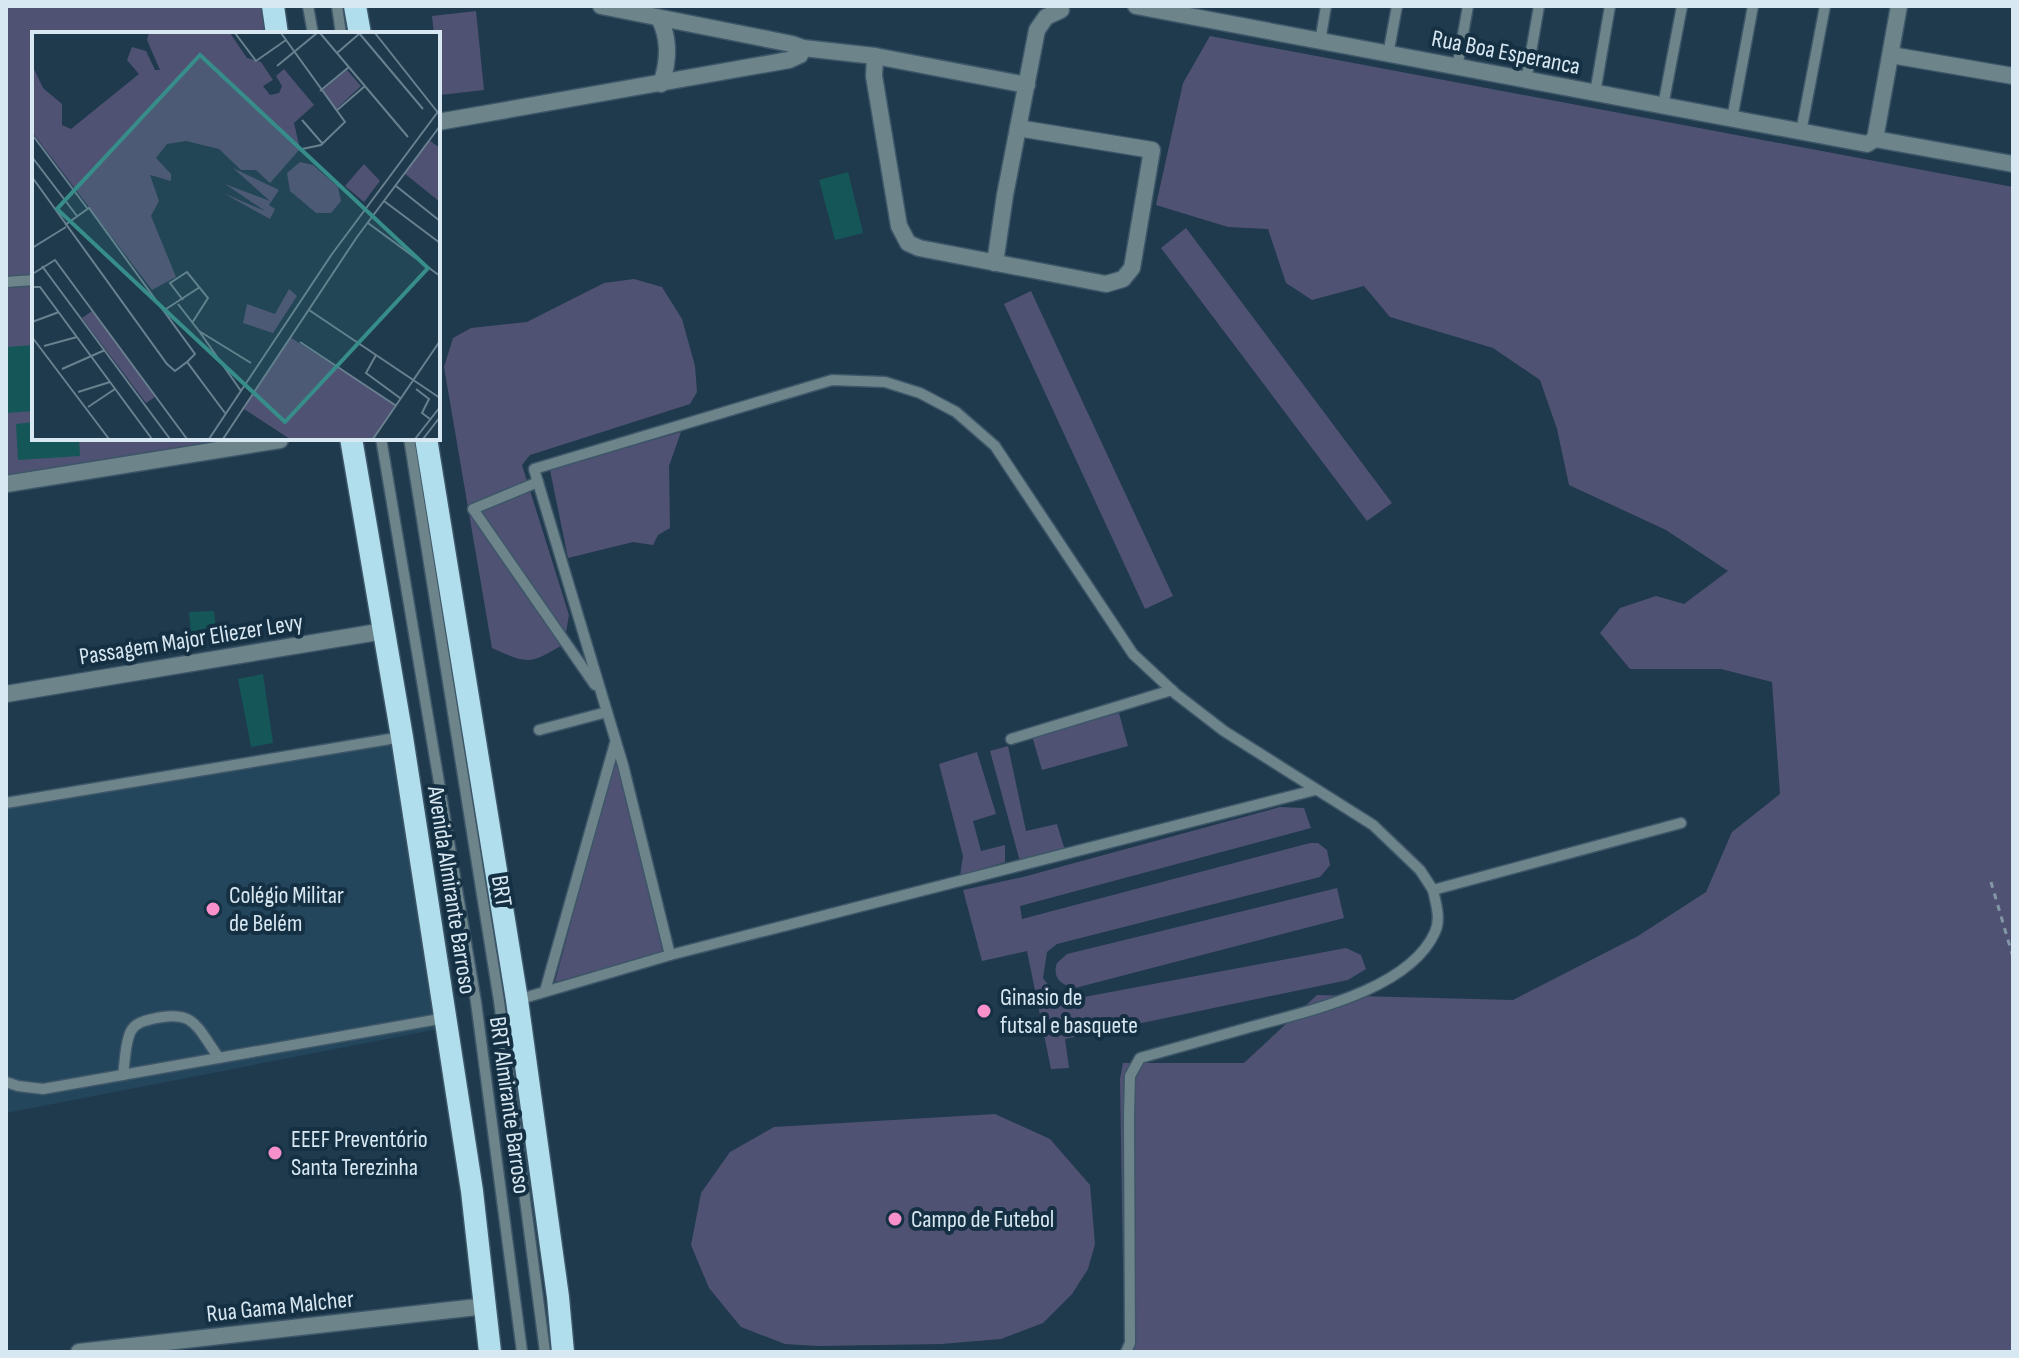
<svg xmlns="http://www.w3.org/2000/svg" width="2019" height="1358" font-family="'Sofia Sans Condensed',sans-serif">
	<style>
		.built { fill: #24465d }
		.green { fill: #505274 }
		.water { fill: #155758 }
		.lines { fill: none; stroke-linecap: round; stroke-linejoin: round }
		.service-casing { stroke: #3d5668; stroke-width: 13 }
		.minor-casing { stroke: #3d5668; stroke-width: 19 }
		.trunk-casing { stroke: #3d5668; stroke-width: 25 }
		.path { stroke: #8297a6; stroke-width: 3; stroke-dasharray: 6 6; stroke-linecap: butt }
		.service { stroke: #6d848b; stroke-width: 10 }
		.minor { stroke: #6d848b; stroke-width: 16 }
		.trunk { stroke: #b0deec; stroke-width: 22 }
		.poi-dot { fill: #f890cb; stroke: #153042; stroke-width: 3 }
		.labels { text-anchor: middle; stroke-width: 8; stroke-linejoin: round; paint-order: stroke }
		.street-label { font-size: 24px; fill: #d8e8f3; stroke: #153042 }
		.poi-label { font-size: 24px; fill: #d8e8f3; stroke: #153042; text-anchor: start }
		.inset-road { fill: none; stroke: #69808f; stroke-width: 2 }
		.view { fill: #378d89; fill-opacity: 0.15; stroke: #378d89; stroke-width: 4 }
		.inset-edge { fill: none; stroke: #d8e8f3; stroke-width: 4 }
	</style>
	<rect width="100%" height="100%" fill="#1f3a4d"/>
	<path class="built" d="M390,732l48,297 -432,84v-315z"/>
	<g class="green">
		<path d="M6,6h266l5,28h-243v404h237l-265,44z"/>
		<path d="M476,11l8,79 -44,5 -2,-61h-4l-2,-18z"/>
		<path d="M1210,36l803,151v1165h-885l-5,-84 -3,-189 3,-16h121l73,-68 196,5 125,-64 68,-44 26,-60 48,-38 -8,-112 -51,-13h-91l-30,-36 20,-25 36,-12 28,8 44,-33 -62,-41 -97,-45 -12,-56 -17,-49 -47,-32 -103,-31 -26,-31 -52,14 -26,-17 -18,-54 -40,-2 -72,-22 27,-122z"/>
		<path d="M1186,228l206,275 -25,18 -206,-273z"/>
		<path d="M634,279l28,8 20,32 13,47 2,26 -7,12 -160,51 -8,10 47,150 -5,29c-34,20 -35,21 -72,4l-48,-281 9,-29 18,-10 56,-6 77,-39z"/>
		<path d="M1031,291l142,305 -28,13 -141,-305z"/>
		<path d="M681,432l-12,34 1,62 -12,7 -5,10 -20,-3 -65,16 -18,-88z"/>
		<path d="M1119,713l9,33 -86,24 -10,-34z"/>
		<path d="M1008,746l18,85 31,-7 9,30 -44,15 -32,-118z"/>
		<path d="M977,752l19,62 -23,7 8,30 24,-6v17l-45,14 3,-20 -24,-92z"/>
		<path d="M616,753l47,200 -108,29z"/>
		<path d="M1280,807l24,1 7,20 -291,78 2,13 288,-76h8l9,7 3,15 -10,12 -263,67 -10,8 -4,26 12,16 13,6 278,-52 15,7 5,14 -18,11 -283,59 4,29 -18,1 -24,-118 -45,10 -19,-71 60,-13z"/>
		<path d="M1337,888l7,30 -269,70c-14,-3 -23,-10 -18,-25l10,-9z"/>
		<path d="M995,1114l55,25 40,46 5,59 -7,25 -16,25 -29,29 -42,16 -60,5 -123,2 -33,-2 -44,-17 -32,-39 -18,-43 10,-52 29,-41 44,-25z"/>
	</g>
	<g class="water">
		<path d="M848,172l15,61 -28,7 -16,-60z"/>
		<path d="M34,345v66l-28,2v-66z"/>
		<path d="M34,422v16h45l1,18 -62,4 -2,-36z"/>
		<path d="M214,611l2,16 -25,5 -2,-20z"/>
		<path d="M263,674l10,69 -22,4 -13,-68z"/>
	</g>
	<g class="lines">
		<defs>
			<g id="service">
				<path d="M308,6l5,28"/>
				<path d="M337,6l4,28"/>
				<path d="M1320,42l6,-36"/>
				<path d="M1388,55l9,-49"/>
				<path d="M1457,68l11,-62"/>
				<path d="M1526,81l13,-75"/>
				<path d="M1595,93l15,-87"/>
				<path d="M1663,106l19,-100"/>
				<path d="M1732,119l21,-113"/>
				<path d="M1801,132l24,-126"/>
				<path d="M6,282l28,-2"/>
				<path d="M381,438l95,564 46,350"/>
				<path d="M409,438l90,563 46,351"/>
				<path d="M538,482l-65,27 122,176"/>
				<path d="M539,730l68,-18"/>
				<path d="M1011,739l161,-49"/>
				<path d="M6,803l396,-66"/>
				<path d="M670,955l-47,-190 -89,-296 298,-89 53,2 35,11 36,19 39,34 138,208 43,40 48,37 149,94 47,45 13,20 248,-67"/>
				<path d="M545,991l70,-248"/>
				<path d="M517,1000l153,-45 645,-165"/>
				<path d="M123,1075c2,-13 2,-33 8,-44 4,-8 13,-10 21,-12 43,-10 44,7 67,39"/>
				<path d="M6,1082l12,4 25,3 402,-71"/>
				<path d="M1126,1352l4,-9 -1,-227 1,-40 10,-18c35,-10 71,-20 107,-30 56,-16 162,-37 188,-96 6,-13 1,-28 -2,-42"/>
			</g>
			<g id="minor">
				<path d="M1136,6l731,138 8,-5 24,-133"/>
				<path d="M659,18c11,21 10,43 2,66"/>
				<path d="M803,48l72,8 152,29"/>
				<path d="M1891,55l122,21"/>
				<path d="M875,56l-1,20 25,150 9,17 11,5 187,36 17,-5 9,-11 20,-118 -134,-22"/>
				<path d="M438,122l351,-62 11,-5 3,-7 -11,-4 -191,-38"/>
				<path d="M1875,139l138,25"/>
				<path d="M995,263l10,-68 32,-165 9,-13 15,-7"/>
				<path d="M6,484l274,-44"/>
				<path d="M6,694l378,-63"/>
				<path d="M79,1352l407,-46"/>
			</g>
			<g id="trunk">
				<path d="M273,6l4,28"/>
				<path d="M355,6l5,28"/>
				<path d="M351,438l51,299 70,454 18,161"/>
				<path d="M426,438l91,562 41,297 5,55"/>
			</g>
		</defs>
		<use href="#service" class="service-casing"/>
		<use href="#minor" class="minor-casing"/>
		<use href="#trunk" class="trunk-casing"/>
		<path class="path" d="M1991,882l22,75"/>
		<use href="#service" class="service"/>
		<use href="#minor" class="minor"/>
		<use href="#trunk" class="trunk"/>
	</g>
	<g class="poi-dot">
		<circle cx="213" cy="909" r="8"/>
		<circle cx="984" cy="1011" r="8"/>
		<circle cx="275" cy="1153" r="8"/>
		<circle cx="895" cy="1219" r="8"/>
	</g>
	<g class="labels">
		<g class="street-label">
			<text transform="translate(1506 52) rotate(11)" y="8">Rua Boa Esperanca</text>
			<text transform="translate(191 639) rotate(-9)" y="8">Passagem Major Eliezer Levy</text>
			<text transform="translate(452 890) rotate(81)" y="8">Avenida Almirante Barroso</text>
			<text transform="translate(502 891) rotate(81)" y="8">BRT</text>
			<text transform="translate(510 1105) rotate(82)" y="8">BRT Almirante Barroso</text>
			<text transform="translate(280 1306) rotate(-6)" y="8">Rua Gama Malcher</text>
		</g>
		<g class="poi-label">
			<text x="229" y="903">Colégio Militar<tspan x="229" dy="28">de Belém</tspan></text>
			<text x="1000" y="1005">Ginasio de<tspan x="1000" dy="28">futsal e basquete</tspan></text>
			<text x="291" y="1147">EEEF Preventório<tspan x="291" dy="28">Santa Terezinha</tspan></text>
			<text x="911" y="1227">Campo de Futebol</text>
		</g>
	</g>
	<g transform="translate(32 32)">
		<rect width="408" height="408" fill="#1f3a4d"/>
		<path d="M117,1h81l17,25 14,4 12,18 -10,6 7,9 9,-2 3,-7 -6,-10 8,-7 30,36 -20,18 6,26 -30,34 -14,-13h-15l-22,-21 -33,-8 -19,3 -11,14 15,16v7l-21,-6 9,26 -8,15 25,61 -24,13 -120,-158v-67l11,23 19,16v21l9,4 68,-55 -12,-14 5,-13 14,4 9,19h5l-13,-30zM315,38l14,16 -25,23 -14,-18zM397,108l11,8v54l-36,-29zM268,130l13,3 25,22 3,14 -10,12h-15l-26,-22 -3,-18zM332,132l16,17 -16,21 -19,-16zM201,136l46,22 -10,15 6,4 -5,10 -47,-26 42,18 -40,-27 45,17zM257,257l8,7 -24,37 -30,-10 4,-19 28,10zM60,279l63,86 -9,6 -64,-85zM258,305l105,68 -22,34h-83l-46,-30z" fill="#505274"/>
		<path class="inset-road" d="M203,1l21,28 30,-21M249,1l64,89 -24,23 -19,4M288,1l88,104M327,1l64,76M343,1l64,81M305,21l22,-19M245,34l40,-33M288,59l29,-24M304,79l29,-25M270,88l20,23M2,105l53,71M0,125l45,59M0,145l135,187 8,7 12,-9 38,51M364,154l44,35M352,169l56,42M336,191l72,53M33,193l24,-17 106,146 -8,8M0,216l34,-21M10,234l128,173M2,241l21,-13 132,179M0,255h8l112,152M151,268l-13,-17 17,-11 21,26 -16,25M146,272l21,27M134,277l34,-22M277,278l131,88M0,290l27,-10M0,305l77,102M268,310l95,63M12,314l33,-9M344,323l-10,18 34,25M30,337l43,-19M384,357l13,10 -7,14 8,6M209,359l-42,-60 52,32M46,360l32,-10M56,375l27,-18M177,407l123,-185 108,-145M191,407l134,-202 83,-111M341,407l67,-98M383,407l25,-32M391,407l17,-22"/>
		<path class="view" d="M168,23l228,213 -143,154 -228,-213z"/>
		<rect width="408" height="408" class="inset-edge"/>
	</g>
	<rect width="2019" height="1358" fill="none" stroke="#d8e8f3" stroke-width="16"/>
</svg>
